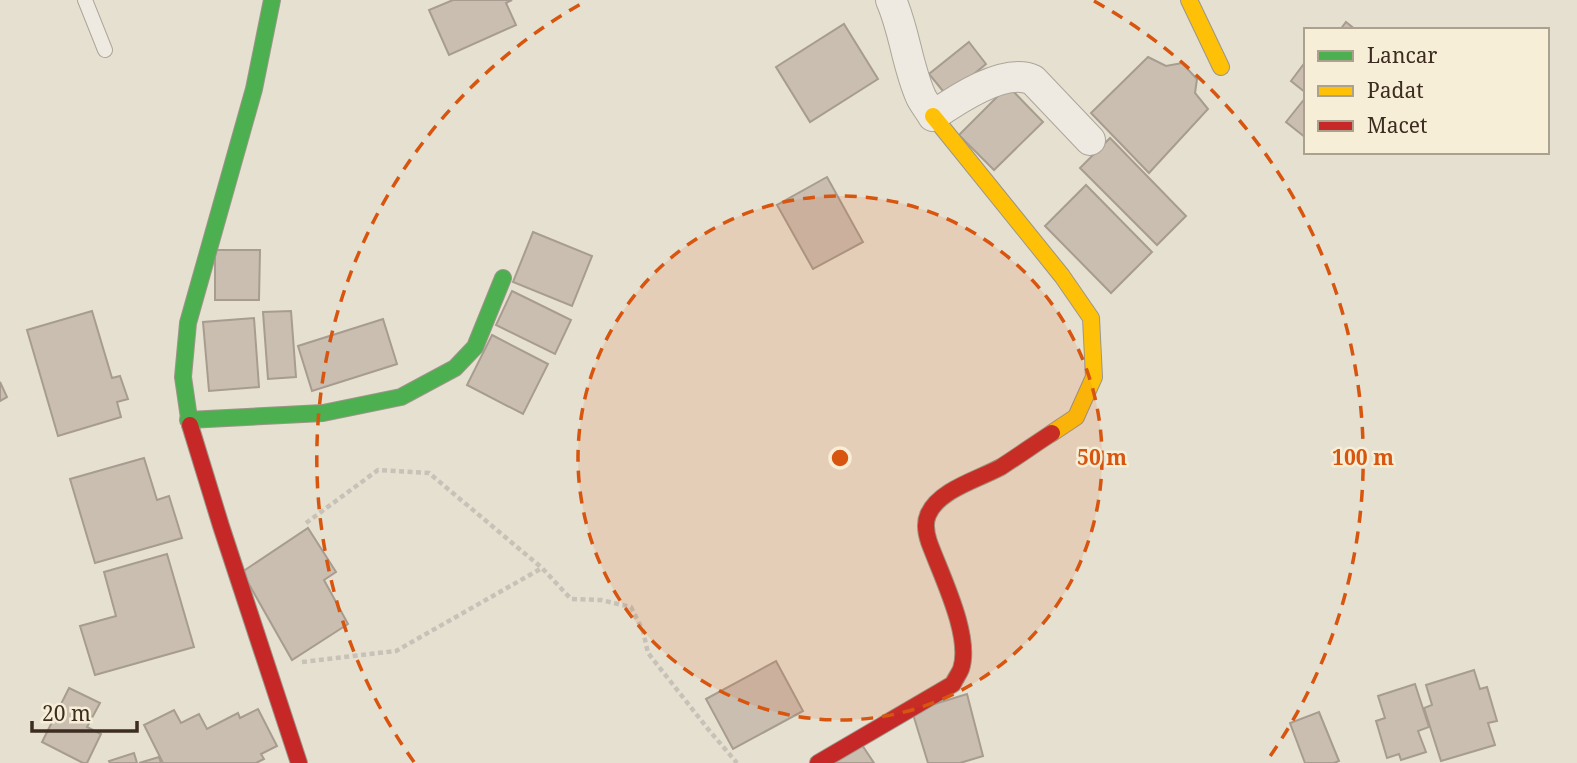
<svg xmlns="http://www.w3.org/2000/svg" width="1577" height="763" font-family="'Noto Serif',serif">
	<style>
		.building { fill: #cabeb1; stroke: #a79c8f; stroke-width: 2 }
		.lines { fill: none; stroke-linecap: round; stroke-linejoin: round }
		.lane-casing { stroke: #aca599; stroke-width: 16 }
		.street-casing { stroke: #aca599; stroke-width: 32 }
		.fast-casing { stroke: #9c9588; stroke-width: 18 }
		.slow-casing { stroke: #9c9588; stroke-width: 18 }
		.jam-casing { stroke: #9c9588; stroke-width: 18 }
		.path { stroke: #c7c1b8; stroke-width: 4.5; stroke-dasharray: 5 3.5; stroke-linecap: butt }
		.lane { stroke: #eeeae2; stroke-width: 14 }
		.street { stroke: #eeeae2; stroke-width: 30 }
		.fast { stroke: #4caf50; stroke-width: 16 }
		.slow { stroke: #ffc107; stroke-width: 16 }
		.jam { stroke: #c62828; stroke-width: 16 }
		.ring { fill: none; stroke: #d7550e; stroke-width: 3.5; stroke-dasharray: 12 9 }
		.centre { fill: #d7550e; stroke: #f6eed7; stroke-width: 3.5 }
		.ring-label { font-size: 21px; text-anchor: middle; font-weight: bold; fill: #d7550e; stroke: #f6eed7; stroke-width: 5; stroke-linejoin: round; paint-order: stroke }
	</style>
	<rect width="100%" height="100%" fill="#e6e0d0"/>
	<g class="building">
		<path d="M453,0h59l-6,3 10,22 -67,30 -20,-45z"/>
		<path d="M1346,22l10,8h-16z"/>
		<path d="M844,24l34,55 -68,43 -34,-55z"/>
		<path d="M969,42l17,22 -39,32 -18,-22z"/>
		<path d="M1148,57l18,9 16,-3 15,16 -2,14 13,16 -59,64 -58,-60z"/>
		<path d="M1306,61v32l-15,-12z"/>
		<path d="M1008,86l35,36 -49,48 -35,-35z"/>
		<path d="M1306,97v41l-20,-16z"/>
		<path d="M1110,138l76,78 -29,29 -77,-77z"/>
		<path d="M827,177l36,65 -50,27 -36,-64z"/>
		<path d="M1086,185l66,67 -41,41 -66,-67z"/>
		<path d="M533,232l59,24 -20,50 -59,-24z"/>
		<path d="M215,250h45l-1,50h-44z"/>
		<path d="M512,291l59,29 -16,34 -59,-29z"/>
		<path d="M92,311l20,67 8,-2 8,23 -11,3 4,15 -63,19 -31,-106z"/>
		<path d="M291,311l5,66 -28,2 -5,-67z"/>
		<path d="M254,318l5,69 -50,4 -6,-69z"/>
		<path d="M383,319l14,45 -85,27 -14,-45z"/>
		<path d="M492,335l56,29 -25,50 -56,-29z"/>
		<path d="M0,382l7,15 -7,4z"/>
		<path d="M144,458l13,42 12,-4 13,42 -87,25 -25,-84z"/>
		<path d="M308,528l28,44 -12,8 24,44 -56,36 -50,-88z"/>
		<path d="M167,554l27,93 -99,28 -15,-49 36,-10 -12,-44z"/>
		<path d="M776,661l27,50 -70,38 -27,-50z"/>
		<path d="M1474,670l6,19 7,-2 10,34 -9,2 7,22 -54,16 -17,-53 8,-3 -6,-20z"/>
		<path d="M1415,684l14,43 -11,4 8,21 -25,8 -2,-6 -12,4 -11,-37 9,-3 -7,-22z"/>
		<path d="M69,688l31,15 -13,24 14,7 -14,29h-4l-41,-21z"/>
		<path d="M967,694l16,62 -23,7h-32l-16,-52z"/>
		<path d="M258,709l19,37 -16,8 3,5 -8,4h-93l-19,-38 30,-15 7,13 18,-9 8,15 31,-16 2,5z"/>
		<path d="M1319,712l20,49 -5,2h-29l-15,-40z"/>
		<path d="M862,745l12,18h-43z"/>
		<path d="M134,753l3,10h-27l-1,-2z"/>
		<path d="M159,757l2,6h-22z"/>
	</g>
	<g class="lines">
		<defs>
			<path id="lane" d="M85,0l20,50"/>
			<path id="street" d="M891,0c14,32 16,66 30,97 3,6 8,12 12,19 23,-16 72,-49 100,-36l57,60"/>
			<g id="fast">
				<path d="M188,420l135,-7 78,-16 54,-29 20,-21 28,-69"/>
				<path d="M190,425l-7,-48 5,-54 66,-234 18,-89"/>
			</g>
			<g id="slow">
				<path d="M1189,0l32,67"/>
				<path d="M933,116l129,160 29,42 3,59 -18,40 -24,16"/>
			</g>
			<g id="jam">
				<path d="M190,425l31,101 78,237"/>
				<path d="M818,763l135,-79c2,-5 6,-10 8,-15 11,-33 -20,-94 -32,-127 -3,-9 -5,-18 -1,-27 10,-25 51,-36 73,-48 17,-11 34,-23 51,-34"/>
			</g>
		</defs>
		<use href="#lane" class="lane-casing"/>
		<use href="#street" class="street-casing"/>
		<use href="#fast" class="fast-casing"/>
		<use href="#slow" class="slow-casing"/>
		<use href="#jam" class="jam-casing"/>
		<g class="path">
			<path d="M306,523l72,-53 51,3 113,95"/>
			<path d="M302,662l94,-11 146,-83 29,31 30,1 30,7 12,24 5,22 60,76 29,34"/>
		</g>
		<use href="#lane" class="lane"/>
		<use href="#street" class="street"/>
		<use href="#fast" class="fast"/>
		<use href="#slow" class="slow"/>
		<use href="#jam" class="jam"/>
	</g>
	<circle cx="840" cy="458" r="262" fill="#d7550e" fill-opacity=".12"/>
	<g class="ring">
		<circle cx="840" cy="458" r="262"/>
		<path d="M414 762A523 523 0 0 1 586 1M1094 1A523 523 0 0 1 1266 762"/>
	</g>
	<circle cx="840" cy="458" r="10" class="centre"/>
	<g class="ring-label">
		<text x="1102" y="465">50 m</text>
		<text x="1363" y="465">100 m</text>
	</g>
	<rect x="1304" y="28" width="245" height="126" fill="#f6eed7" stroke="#aca18e" stroke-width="2"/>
	<rect x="1318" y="51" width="35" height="10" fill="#4caf50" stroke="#aca18e" stroke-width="2"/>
	<text x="1367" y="63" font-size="21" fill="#3c2d20">Lancar</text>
	<rect x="1318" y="86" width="35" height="10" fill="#ffc107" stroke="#aca18e" stroke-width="2"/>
	<text x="1367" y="98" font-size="21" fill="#3c2d20">Padat</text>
	<rect x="1318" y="121" width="35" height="10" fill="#c62828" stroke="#aca18e" stroke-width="2"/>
	<text x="1367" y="133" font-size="21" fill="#3c2d20">Macet</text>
	<path d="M32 721v10h105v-10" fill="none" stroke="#3c2d20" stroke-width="3.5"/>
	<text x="42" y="721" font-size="21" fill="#3c2d20" stroke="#f6eed7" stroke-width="5" paint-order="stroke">20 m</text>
</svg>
